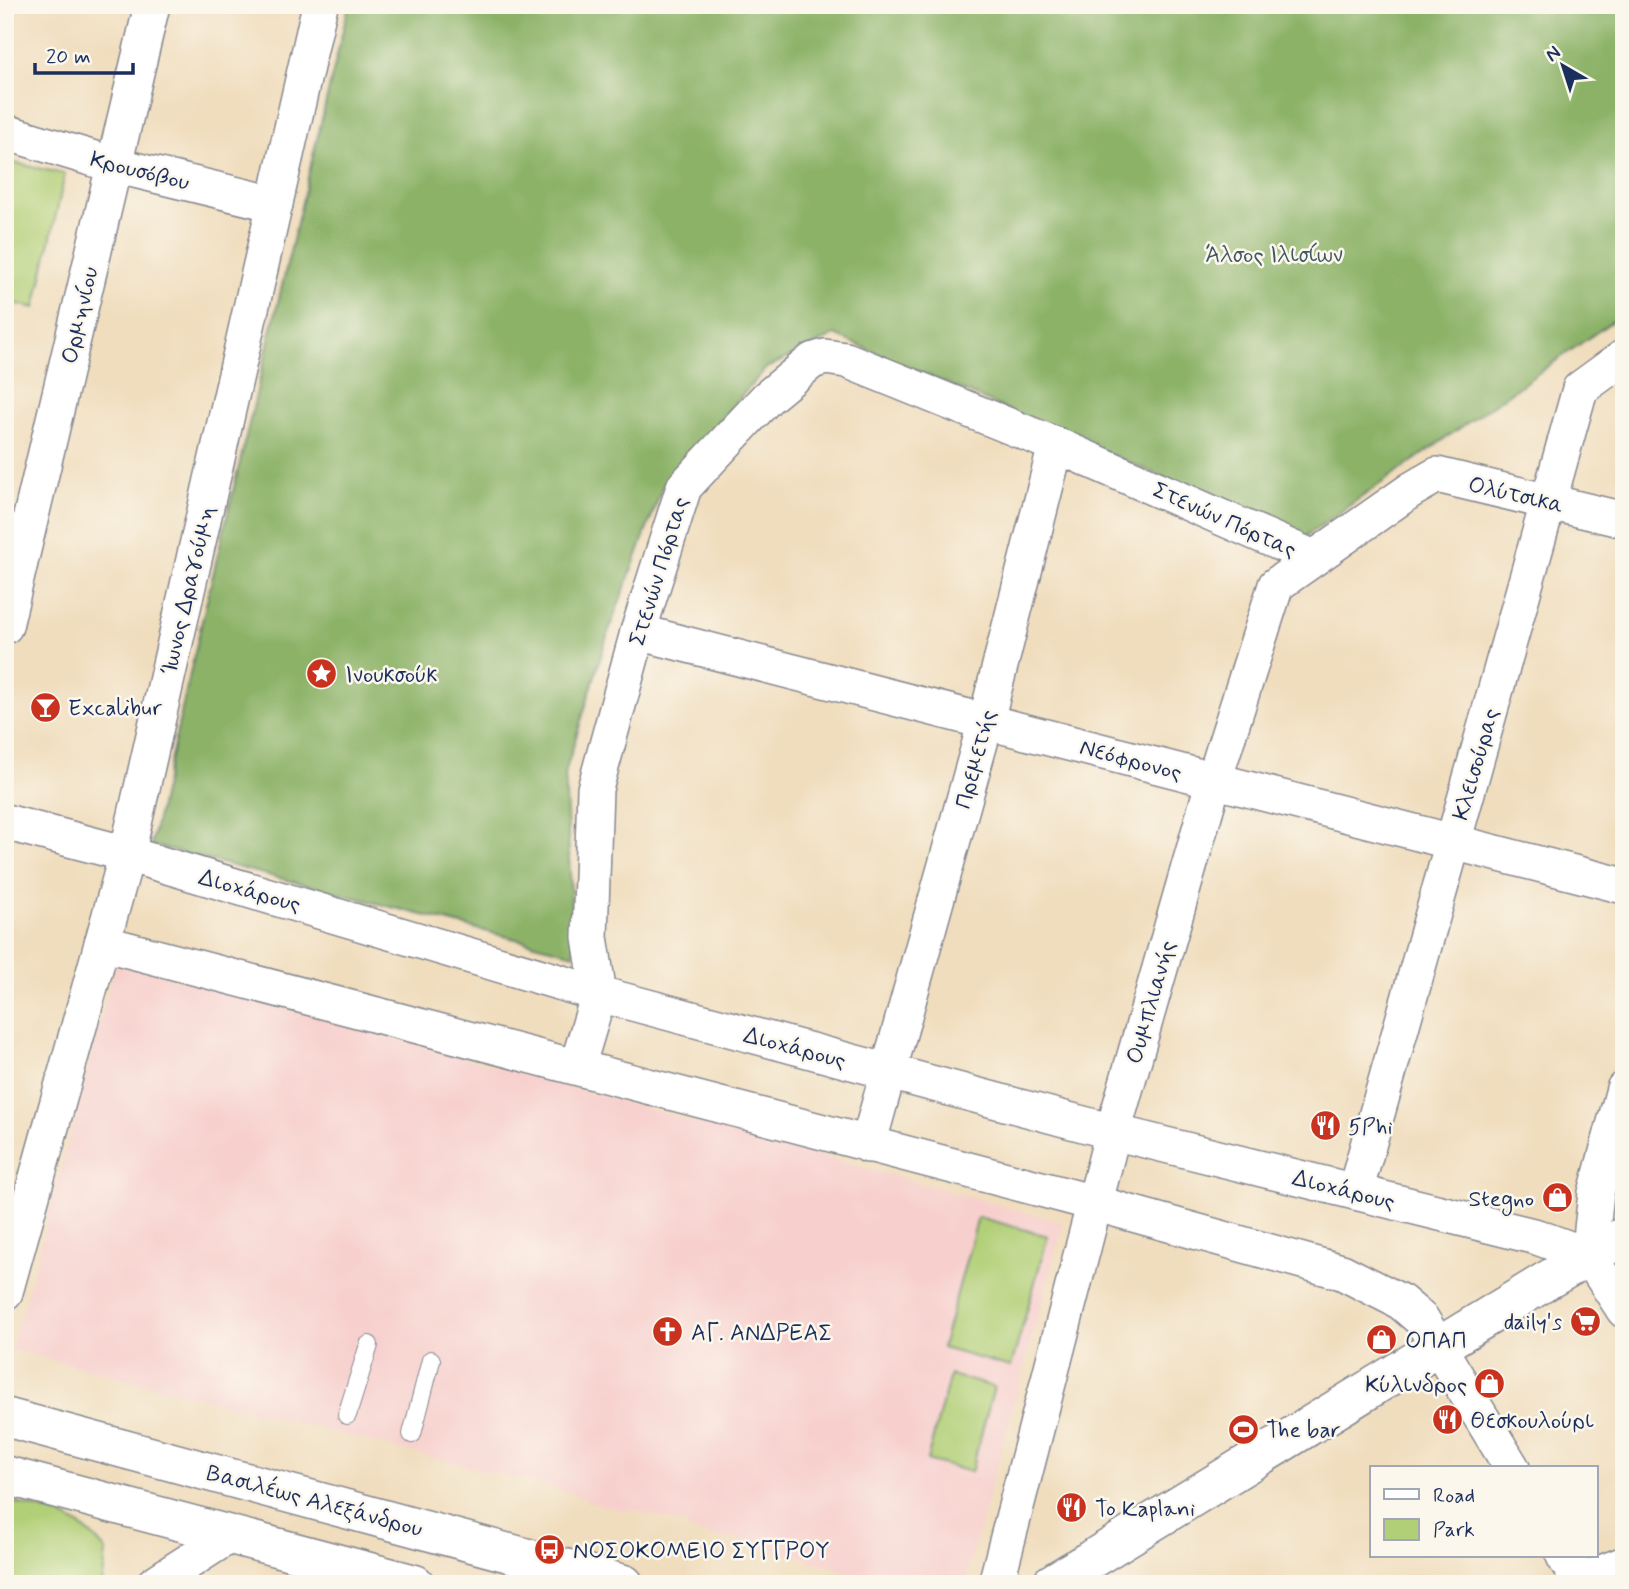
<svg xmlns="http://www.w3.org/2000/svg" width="1629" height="1589" font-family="Mynerve,sans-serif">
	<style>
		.built { fill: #f7d0ce }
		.green { fill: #b1cf76; stroke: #667f6a; stroke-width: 2 }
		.forest { fill: #8cb267; stroke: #547062; stroke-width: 2 }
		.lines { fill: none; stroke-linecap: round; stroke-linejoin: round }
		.service-casing { stroke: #86868e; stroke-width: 20 }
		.minor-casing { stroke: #86868e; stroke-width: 38 }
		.tertiary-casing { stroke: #86868e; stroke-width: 41 }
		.secondary-casing { stroke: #86868e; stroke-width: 41 }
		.service { stroke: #fff; stroke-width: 18 }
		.minor { stroke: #fff; stroke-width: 35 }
		.tertiary { stroke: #fff; stroke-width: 38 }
		.secondary { stroke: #fff; stroke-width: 38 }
		.labels { text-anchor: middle; stroke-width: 5; stroke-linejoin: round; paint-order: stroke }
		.street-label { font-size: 23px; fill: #1b2f5e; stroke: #fbf7ec }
		.park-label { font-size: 23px; fill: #405764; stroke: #fbf7ec }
		.poi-label { font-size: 23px; fill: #1b2f5e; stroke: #fbf7ec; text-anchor: start }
	</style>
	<rect width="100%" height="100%" fill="#fbf7ec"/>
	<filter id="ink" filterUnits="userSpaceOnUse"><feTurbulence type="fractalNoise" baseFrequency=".0143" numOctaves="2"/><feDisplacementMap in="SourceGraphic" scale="14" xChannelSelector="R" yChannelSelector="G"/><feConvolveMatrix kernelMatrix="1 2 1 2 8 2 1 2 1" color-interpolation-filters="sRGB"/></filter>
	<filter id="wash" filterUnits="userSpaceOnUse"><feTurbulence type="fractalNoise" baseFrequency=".00686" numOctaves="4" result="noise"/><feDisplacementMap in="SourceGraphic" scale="28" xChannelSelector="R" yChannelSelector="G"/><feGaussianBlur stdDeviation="1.57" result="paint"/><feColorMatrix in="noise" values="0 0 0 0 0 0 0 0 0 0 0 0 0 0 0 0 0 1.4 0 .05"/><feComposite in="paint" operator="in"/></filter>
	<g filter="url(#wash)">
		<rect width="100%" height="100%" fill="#f0ddbd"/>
		<path class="built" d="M116,962l948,261 -100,360 -63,1 -31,-10 -1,4 -118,-35 -25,-6 -1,3 -38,-11 1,-4 -61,-17 -1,3 -41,-10 1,-4 -576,-148 18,-57z"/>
		<g class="green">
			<path d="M5,161l60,13 -30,134 -30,-7z"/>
			<path d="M978,1217l70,19 -37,131 -69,-19z"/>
			<path d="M950,1375l44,12 -23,85 -44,-12z"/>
			<path d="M5,1500c45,12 71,13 101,51l-3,29 -4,4h-94z"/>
		</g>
		<path class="forest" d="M349,5h1275v308l-321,225 -468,-203 -69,33 -103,118 -54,144 -44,143 9,181 -423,-109 51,-224z"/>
	</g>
	<g filter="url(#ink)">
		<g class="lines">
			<defs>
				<g id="service">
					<path d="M347,1415l22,-70"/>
					<path d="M412,1434l19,-74"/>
				</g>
				<g id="minor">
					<path d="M5,132l109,33 161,39"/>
					<path d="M5,626l147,-621"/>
					<path d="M638,632l986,254"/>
					<path d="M5,822l122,32 472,140 514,138 424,105 52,19"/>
					<path d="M102,943l992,260 248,69 59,30 21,18 90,148"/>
					<path d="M577,1067l22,-73 -9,-57 5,-148 43,-157 46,-145 83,-89 45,-37 13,-4 21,3 210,85 258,113"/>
					<path d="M868,1145l118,-424 70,-276"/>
					<path d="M1355,1192l225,-803 44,-32"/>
					<path d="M1589,1256l7,-63 28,-104"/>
					<path d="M1589,1256l35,54"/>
					<path d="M5,1292l122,-438 193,-849"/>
					<path d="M1564,1556l16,26"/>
					<path d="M154,1584l76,-49"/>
					<path d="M996,1584l117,-452 101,-352 62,-195 135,-95 26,-15 187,45"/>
				</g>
				<path id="tertiary" d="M1051,1584l495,-303 78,-45"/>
				<g id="secondary">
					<path d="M5,1417l619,167"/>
					<path d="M5,1475l410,109"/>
					<path d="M1577,1584l47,-18"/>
				</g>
			</defs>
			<use href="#service" class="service-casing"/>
			<use href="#minor" class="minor-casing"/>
			<use href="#tertiary" class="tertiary-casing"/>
			<use href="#secondary" class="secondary-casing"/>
			<use href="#service" class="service"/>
			<use href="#minor" class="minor"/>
			<use href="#tertiary" class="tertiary"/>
			<use href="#secondary" class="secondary"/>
		</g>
	</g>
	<defs>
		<symbol id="sight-disc" viewBox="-11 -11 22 22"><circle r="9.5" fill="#c8321e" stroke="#fbf7ec"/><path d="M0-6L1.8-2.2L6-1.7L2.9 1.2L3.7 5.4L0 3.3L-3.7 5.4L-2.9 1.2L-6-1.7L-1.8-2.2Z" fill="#fff"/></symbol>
		<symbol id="bar-disc" viewBox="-11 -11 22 22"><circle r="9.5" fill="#c8321e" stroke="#fbf7ec"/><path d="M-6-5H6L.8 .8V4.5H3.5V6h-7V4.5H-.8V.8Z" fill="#fff"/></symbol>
		<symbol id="restaurant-disc" viewBox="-11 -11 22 22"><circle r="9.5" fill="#c8321e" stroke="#fbf7ec"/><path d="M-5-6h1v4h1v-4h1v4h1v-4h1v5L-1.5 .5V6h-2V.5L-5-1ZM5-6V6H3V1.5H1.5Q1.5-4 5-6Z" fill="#fff"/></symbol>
		<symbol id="shop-disc" viewBox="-11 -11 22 22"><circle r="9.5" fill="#c8321e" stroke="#fbf7ec"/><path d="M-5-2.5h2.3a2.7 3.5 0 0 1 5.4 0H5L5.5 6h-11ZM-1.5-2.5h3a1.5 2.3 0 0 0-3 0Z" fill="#fff"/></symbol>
		<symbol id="supermarket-disc" viewBox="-11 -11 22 22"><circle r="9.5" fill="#c8321e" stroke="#fbf7ec"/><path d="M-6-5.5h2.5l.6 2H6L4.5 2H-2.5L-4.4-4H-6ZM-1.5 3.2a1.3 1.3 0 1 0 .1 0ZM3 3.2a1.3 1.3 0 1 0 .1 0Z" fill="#fff"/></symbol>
		<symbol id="church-disc" viewBox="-11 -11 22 22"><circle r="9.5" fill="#c8321e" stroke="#fbf7ec"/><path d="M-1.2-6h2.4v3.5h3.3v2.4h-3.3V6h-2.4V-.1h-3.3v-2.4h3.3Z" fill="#fff"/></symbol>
		<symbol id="stadium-disc" viewBox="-11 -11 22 22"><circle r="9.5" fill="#c8321e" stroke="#fbf7ec"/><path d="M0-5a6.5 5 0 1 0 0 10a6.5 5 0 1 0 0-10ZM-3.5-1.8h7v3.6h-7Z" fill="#fff"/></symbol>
		<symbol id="bus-disc" viewBox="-11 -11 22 22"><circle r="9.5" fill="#c8321e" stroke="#fbf7ec"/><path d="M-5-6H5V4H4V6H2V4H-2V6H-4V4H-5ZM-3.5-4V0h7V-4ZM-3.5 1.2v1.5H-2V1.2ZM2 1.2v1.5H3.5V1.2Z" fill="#fff"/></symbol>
	</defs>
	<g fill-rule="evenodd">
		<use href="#sight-disc" x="304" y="656" width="35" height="35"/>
		<use href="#bar-disc" x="28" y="690" width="35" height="35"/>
		<use href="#restaurant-disc" x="1308" y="1108" width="35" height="35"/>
		<use href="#shop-disc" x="1540" y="1180" width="35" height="35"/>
		<use href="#supermarket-disc" x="1568" y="1304" width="35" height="35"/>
		<use href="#church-disc" x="650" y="1314" width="35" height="35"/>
		<use href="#shop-disc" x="1364" y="1322" width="35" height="35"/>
		<use href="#shop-disc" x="1472" y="1366" width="35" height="35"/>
		<use href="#restaurant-disc" x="1430" y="1402" width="35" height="35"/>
		<use href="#stadium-disc" x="1226" y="1412" width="35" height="35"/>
		<use href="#restaurant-disc" x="1054" y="1490" width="35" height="35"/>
		<use href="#bus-disc" x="532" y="1532" width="35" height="35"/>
	</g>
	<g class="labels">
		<g class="street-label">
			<text transform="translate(140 170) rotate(14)" y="8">Κρουσόβου</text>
			<text transform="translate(79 315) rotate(-77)" y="8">Ορμηνίου</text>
			<text transform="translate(1516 494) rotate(13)" y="8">Ολύτσικα</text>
			<text transform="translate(1225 519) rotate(24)" y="8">Στενών Πόρτας</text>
			<text transform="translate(658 571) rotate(-73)" y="8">Στενών Πόρτας</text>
			<text transform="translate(187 590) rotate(-77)" y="8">Ίωνος Δραγούμη</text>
			<text transform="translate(975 759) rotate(-75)" y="8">Πρεμετής</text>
			<text transform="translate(1131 759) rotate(15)" y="8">Νεόφρονος</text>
			<text transform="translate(1475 764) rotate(-74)" y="8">Κλεισούρας</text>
			<text transform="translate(250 890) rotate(16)" y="8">Διοχάρους</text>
			<text transform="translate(1150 1002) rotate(-74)" y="8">Ουμπλιανής</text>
			<text transform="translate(795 1047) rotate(15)" y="8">Διοχάρους</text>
			<text transform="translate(1344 1189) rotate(14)" y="8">Διοχάρους</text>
			<text transform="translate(315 1500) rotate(15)" y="8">Βασιλέως Αλεξάνδρου</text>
		</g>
		<g class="park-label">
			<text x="1274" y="262">Άλσος Ιλισίων</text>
		</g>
		<g class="poi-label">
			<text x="345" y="682">Ινουκσούκ</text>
			<text x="68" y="715">Excalibur</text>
			<text x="1348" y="1134">5Phi</text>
			<text x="1534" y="1206" text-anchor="end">Stegno</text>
			<text x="1562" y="1329" text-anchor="end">daily's</text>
			<text x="691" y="1340">ΑΓ. ΑΝΔΡΕΑΣ</text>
			<text x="1405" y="1348">ΟΠΑΠ</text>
			<text x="1467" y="1392" text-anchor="end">Κύλινδρος</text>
			<text x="1470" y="1428">Θεσκουλούρι</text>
			<text x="1266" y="1437">The bar</text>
			<text x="1095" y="1516">To Kaplani</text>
			<text x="573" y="1558">ΝΟΣΟΚΟΜΕΙΟ ΣΥΓΓΡΟΥ</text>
		</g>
	</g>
	<rect width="1629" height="1589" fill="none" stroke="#fbf7ec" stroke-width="28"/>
	<rect x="1370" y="1466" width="228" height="91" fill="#fbf7ec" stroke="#a1a7b3" stroke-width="2"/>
	<rect x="1384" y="1489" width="35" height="10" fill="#ffffff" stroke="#a1a7b3" stroke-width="2"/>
	<text x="1433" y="1502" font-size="21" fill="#1b2f5e">Road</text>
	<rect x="1384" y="1519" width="35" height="21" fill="#b1cf76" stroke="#a1a7b3" stroke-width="2"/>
	<text x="1433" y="1536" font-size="21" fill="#1b2f5e">Park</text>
	<g transform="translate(1563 66) rotate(321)" stroke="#fbf7ec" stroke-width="5" paint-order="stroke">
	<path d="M0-5L12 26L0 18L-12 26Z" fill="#1b2f5e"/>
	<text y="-10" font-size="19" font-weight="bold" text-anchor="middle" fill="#1b2f5e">N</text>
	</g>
	<path d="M35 63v10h98v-10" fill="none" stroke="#1b2f5e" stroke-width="3.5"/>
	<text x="46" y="63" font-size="21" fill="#1b2f5e" stroke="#fbf7ec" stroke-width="5" paint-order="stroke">20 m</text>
</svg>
